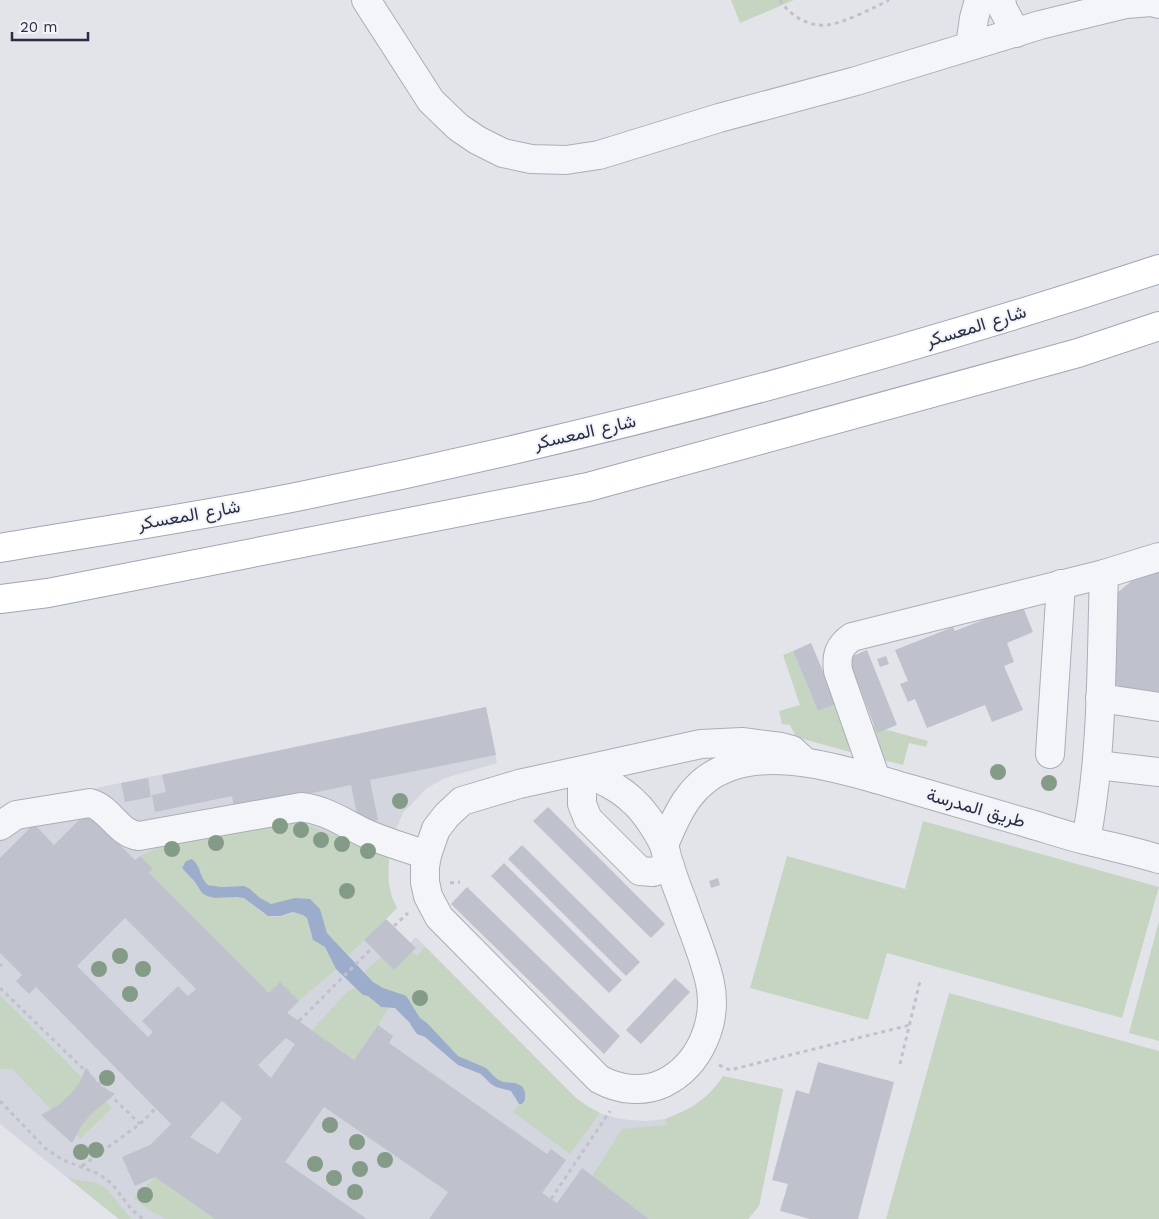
<svg xmlns="http://www.w3.org/2000/svg" width="1159" height="1219" font-family="'Work Sans',Vazirmatn,sans-serif">
	<style>
		.built { fill: #d3d6df }
		.green { fill: #c5d5c2 }
		.water { fill: #9caccb }
		.building { fill: #bfc2cd; fill-rule: evenodd }
		.lines { fill: none; stroke-linecap: round; stroke-linejoin: round }
		.minor-casing { stroke: #aaaeb8; stroke-width: 30 }
		.major-casing { stroke: #a0a6b7; stroke-width: 30 }
		.path { stroke: #bfc2c9; stroke-width: 3; stroke-dasharray: 4 4; stroke-linecap: butt }
		.minor { stroke: #f4f5f8; stroke-width: 28 }
		.major { stroke: #fff; stroke-width: 28 }
		.tree { fill: #849b87 }
		.labels { text-anchor: middle; stroke-width: 4; stroke-linejoin: round; paint-order: stroke }
		.street-label { font-size: 18px; fill: #292f43; stroke: #f1f3f8 }
	</style>
	<rect width="100%" height="100%" fill="#e2e4ea"/>
	<path class="built" d="M486,707l11,56 -52,15 -18,10 -24,25 -7,16 -7,25 -1,28 4,16 5,10 -11,11 24,24 6,-6 160,161 11,8 13,7 16,5 13,2 17,1 19,-2 28,-12 13,-9 9,-10 8,-12 60,13 -24,117 -11,13h-629l-119,-95v-316z"/>
	<g class="green">
		<path d="M731,0h63l-54,23z"/>
		<path d="M793,651l25,60 19,-7 20,50 -61,-17 -6,-12 -8,-1 -3,-13 21,-6 -17,-50z"/>
		<path d="M869,725l59,16 -2,6 -17,-4 -6,22 -20,-5z"/>
		<path d="M285,821l21,4 83,29c-1,19 -2,37 8,54l-48,47 -22,-22 -7,-24 -25,-11 -24,6 -12,-6 -5,-5 -16,-7 -23,1 -11,-5 -4,-12 -17,-6 -1,4 13,14 20,16c8,0 20,-3 28,0 11,5 17,18 30,19 13,1 22,-11 34,1l4,18 5,6 9,5 11,22 -37,32 -30,-8 -120,-120 4,-4 -13,-13 24,-11z"/>
		<path d="M923,821l236,66 -37,131 -235,-65 -19,67 -118,-32 37,-132 118,33z"/>
		<path d="M1159,921v120l-30,-8z"/>
		<path d="M425,947l151,151 11,8 13,7 -30,41 -57,-42 6,-8h3l-7,-21 -12,-1 -6,-3 -11,-11 -28,-12 -31,-33 -7,-5 -13,-21 -4,-2 -20,-7 -10,-6 -9,-10 17,-15 13,13 18,-18 5,4z"/>
		<path d="M355,988c5,4 10,6 15,10 8,6 6,10 19,9l-11,18 -24,35 -42,-30 36,-39z"/>
		<path d="M949,993l210,58v168h-273z"/>
		<path d="M0,995l112,113 -32,31 -68,-70h-12z"/>
		<path d="M723,1076l60,13 -24,117 -11,13h-99l-57,-43 30,-47 45,-4 -2,-6c25,-9 44,-21 58,-43z"/>
		<path d="M155,1177l60,42h-49l-17,-9 -15,-12z"/>
		<path d="M68,1178l28,5 11,6 24,30h-12z"/>
	</g>
	<path class="water" d="M192,859c10,9 7,18 16,26l13,2 23,-1 6,3 10,9 11,6 24,-6 15,1 10,10 7,24 46,49 10,6 21,7 3,2 13,21 7,5 31,33 28,12 11,11 6,3 12,1 7,3 3,6v8l-3,4h-3l-8,-13 -15,-4 -5,-3 -10,-10 -23,-9 -33,-28 -8,-3 -5,-7 -2,-4 -15,-15 -14,-1 -13,-11 -5,-1 -27,-26 -11,-22 -12,-7 -6,-22 -4,-3 -10,-3 -13,4h-12l-24,-18 -7,-1 -22,1 -8,-2 -5,-3 -7,-11 -13,-14 4,-7z"/>
	<g class="building">
		<path d="M1159,570v124l-34,-4 -10,-6 -11,-18 6,-60 7,-13 16,-13z"/>
		<path d="M1023,607l10,25 -26,11 7,19 -10,4 19,44 -31,12 -7,-17 -58,23 -12,-29 -7,3 -8,-18 8,-3 -13,-31 58,-23 2,4 50,-20 2,2z"/>
		<path d="M811,643l26,61 -19,7 -25,-60z"/>
		<path d="M867,650l30,75 -20,8 -29,-75z"/>
		<path d="M886,656l3,8 -9,3 -3,-8z"/>
		<path d="M486,707l10,48 -126,25 8,40 -19,4 -8,-39 -117,24 -2,-13 -77,16 -3,-17 14,-3 -4,-17z"/>
		<path d="M148,778l3,19 -26,5 -4,-19z"/>
		<path d="M548,807l117,117 -14,14 -118,-117z"/>
		<path d="M87,812l48,48 5,-4 13,13 -4,4 120,120 11,-11 19,19 -12,12 12,8 55,39 24,-35 15,11 -4,7 158,111 4,-5 15,11 -24,33 15,10 25,-35 67,51h-220l19,-27 -124,-85 -39,55 82,57h-152l-60,-42 -20,9 -13,-29 28,-12 21,-21 -135,-137 -7,7 -13,-13 6,-6 -22,-22v-95l34,-34 20,21zM125,918l71,71 -8,7 -10,-10 -36,35 11,11 -5,5 -71,-71zM286,1038l9,6 -24,34 -13,-13zM222,1101l20,17 -24,36 -28,-17z"/>
		<path d="M522,845l118,117 -14,14 -118,-117z"/>
		<path d="M504,863l118,117 -13,13 -118,-117z"/>
		<path d="M718,878l2,7 -9,3 -2,-7z"/>
		<path d="M467,887l153,149 -16,18 -153,-150z"/>
		<path d="M386,919l30,29 -22,22 -30,-30z"/>
		<path d="M675,978l15,14 -49,52 -15,-14z"/>
		<path d="M818,1062l76,20 -36,137h-48l-30,-8 8,-27 -16,-4 24,-90 13,4z"/>
		<path d="M86,1067l8,12 7,7 14,8 -25,21 -10,13 -8,15 -31,-28 16,-9 13,-11 10,-13z"/>
	</g>
	<g class="lines">
		<defs>
			<g id="minor">
				<path d="M366,0l65,101 27,26 19,13 26,13 28,6 35,1 33,-5 120,-37 137,-37 184,-56 86,-21 25,-2 8,2"/>
				<path d="M1001,0l2,9 13,24"/>
				<path d="M970,46l4,-28 5,-18"/>
				<path d="M1100,698l59,9"/>
				<path d="M1050,754l11,-170"/>
				<path d="M1097,765l62,7"/>
				<path d="M582,771c18,8 37,16 52,31 11,10 24,30 30,43 2,6 3,13 5,19 4,12 8,24 13,36 9,27 22,55 28,83 8,39 -10,82 -46,100 -21,10 -45,7 -65,-4l-160,-162 -11,-21 -3,-14v-15l2,-12 9,-26 11,-14 15,-14 57,-17 182,-40 41,-2 39,5 11,3 13,12"/>
				<path d="M582,771v33l6,15 52,52 13,1 17,-6"/>
				<path d="M876,779l-38,-108c-2,-16 1,-25 14,-34l252,-63 55,-17"/>
				<path d="M0,826l16,-11 74,-12c20,5 28,31 49,33l162,-29c25,3 41,15 64,26 20,9 41,15 62,22"/>
				<path d="M1086,840c17,-87 15,-178 18,-266"/>
				<path d="M664,845c14,-34 28,-65 65,-78 54,-20 132,8 185,23 38,11 76,22 113,33 21,6 41,13 62,18 23,6 47,11 70,18"/>
			</g>
			<g id="major">
				<path d="M0,548c100,-17 202,-32 301,-52 290,-59 577,-134 858,-227"/>
				<path d="M0,599l48,-6 540,-106 490,-134 81,-27"/>
			</g>
		</defs>
		<use href="#minor" class="minor-casing"/>
		<use href="#major" class="major-casing"/>
		<g class="path">
			<path d="M780,0c9,15 28,27 47,25 14,-1 49,-18 62,-25"/>
			<path d="M450,883l10,-1"/>
			<path d="M394,926l14,-13"/>
			<path d="M0,966l2,-2"/>
			<path d="M0,988l140,136"/>
			<path d="M299,1021l73,-73"/>
			<path d="M900,1064l20,-83"/>
			<path d="M719,1065l11,5 180,-45"/>
			<path d="M0,1101l46,48 17,11 36,14 13,10 20,26 11,9"/>
			<path d="M82,1166l58,-42 16,-16"/>
			<path d="M551,1199l59,-88"/>
		</g>
		<use href="#minor" class="minor"/>
		<use href="#major" class="major"/>
	</g>
	<g class="tree">
		<circle cx="998" cy="772" r="8"/>
		<circle cx="1049" cy="783" r="8"/>
		<circle cx="400" cy="801" r="8"/>
		<circle cx="280" cy="826" r="8"/>
		<circle cx="301" cy="830" r="8"/>
		<circle cx="321" cy="840" r="8"/>
		<circle cx="216" cy="843" r="8"/>
		<circle cx="342" cy="844" r="8"/>
		<circle cx="172" cy="849" r="8"/>
		<circle cx="368" cy="851" r="8"/>
		<circle cx="347" cy="891" r="8"/>
		<circle cx="120" cy="956" r="8"/>
		<circle cx="99" cy="969" r="8"/>
		<circle cx="143" cy="969" r="8"/>
		<circle cx="130" cy="994" r="8"/>
		<circle cx="420" cy="998" r="8"/>
		<circle cx="107" cy="1078" r="8"/>
		<circle cx="330" cy="1125" r="8"/>
		<circle cx="357" cy="1142" r="8"/>
		<circle cx="96" cy="1150" r="8"/>
		<circle cx="81" cy="1152" r="8"/>
		<circle cx="385" cy="1160" r="8"/>
		<circle cx="315" cy="1164" r="8"/>
		<circle cx="360" cy="1169" r="8"/>
		<circle cx="334" cy="1178" r="8"/>
		<circle cx="355" cy="1192" r="8"/>
		<circle cx="145" cy="1195" r="8"/>
	</g>
	<g class="labels">
		<g class="street-label">
			<text transform="translate(976 326) rotate(-17)" y="6">شارع المعسكر</text>
			<text transform="translate(585 432) rotate(-13)" y="6">شارع المعسكر</text>
			<text transform="translate(189 515) rotate(-10)" y="6">شارع المعسكر</text>
			<text transform="translate(976 808) rotate(16)" y="6">طريق المدرسة</text>
		</g>
	</g>
	<path d="M12 32v8h76v-8" fill="none" stroke="#292f43" stroke-width="2.5"/>
	<text x="20" y="32" font-size="15" fill="#292f43" stroke="#f1f3f8" stroke-width="4" paint-order="stroke">20 m</text>
</svg>
